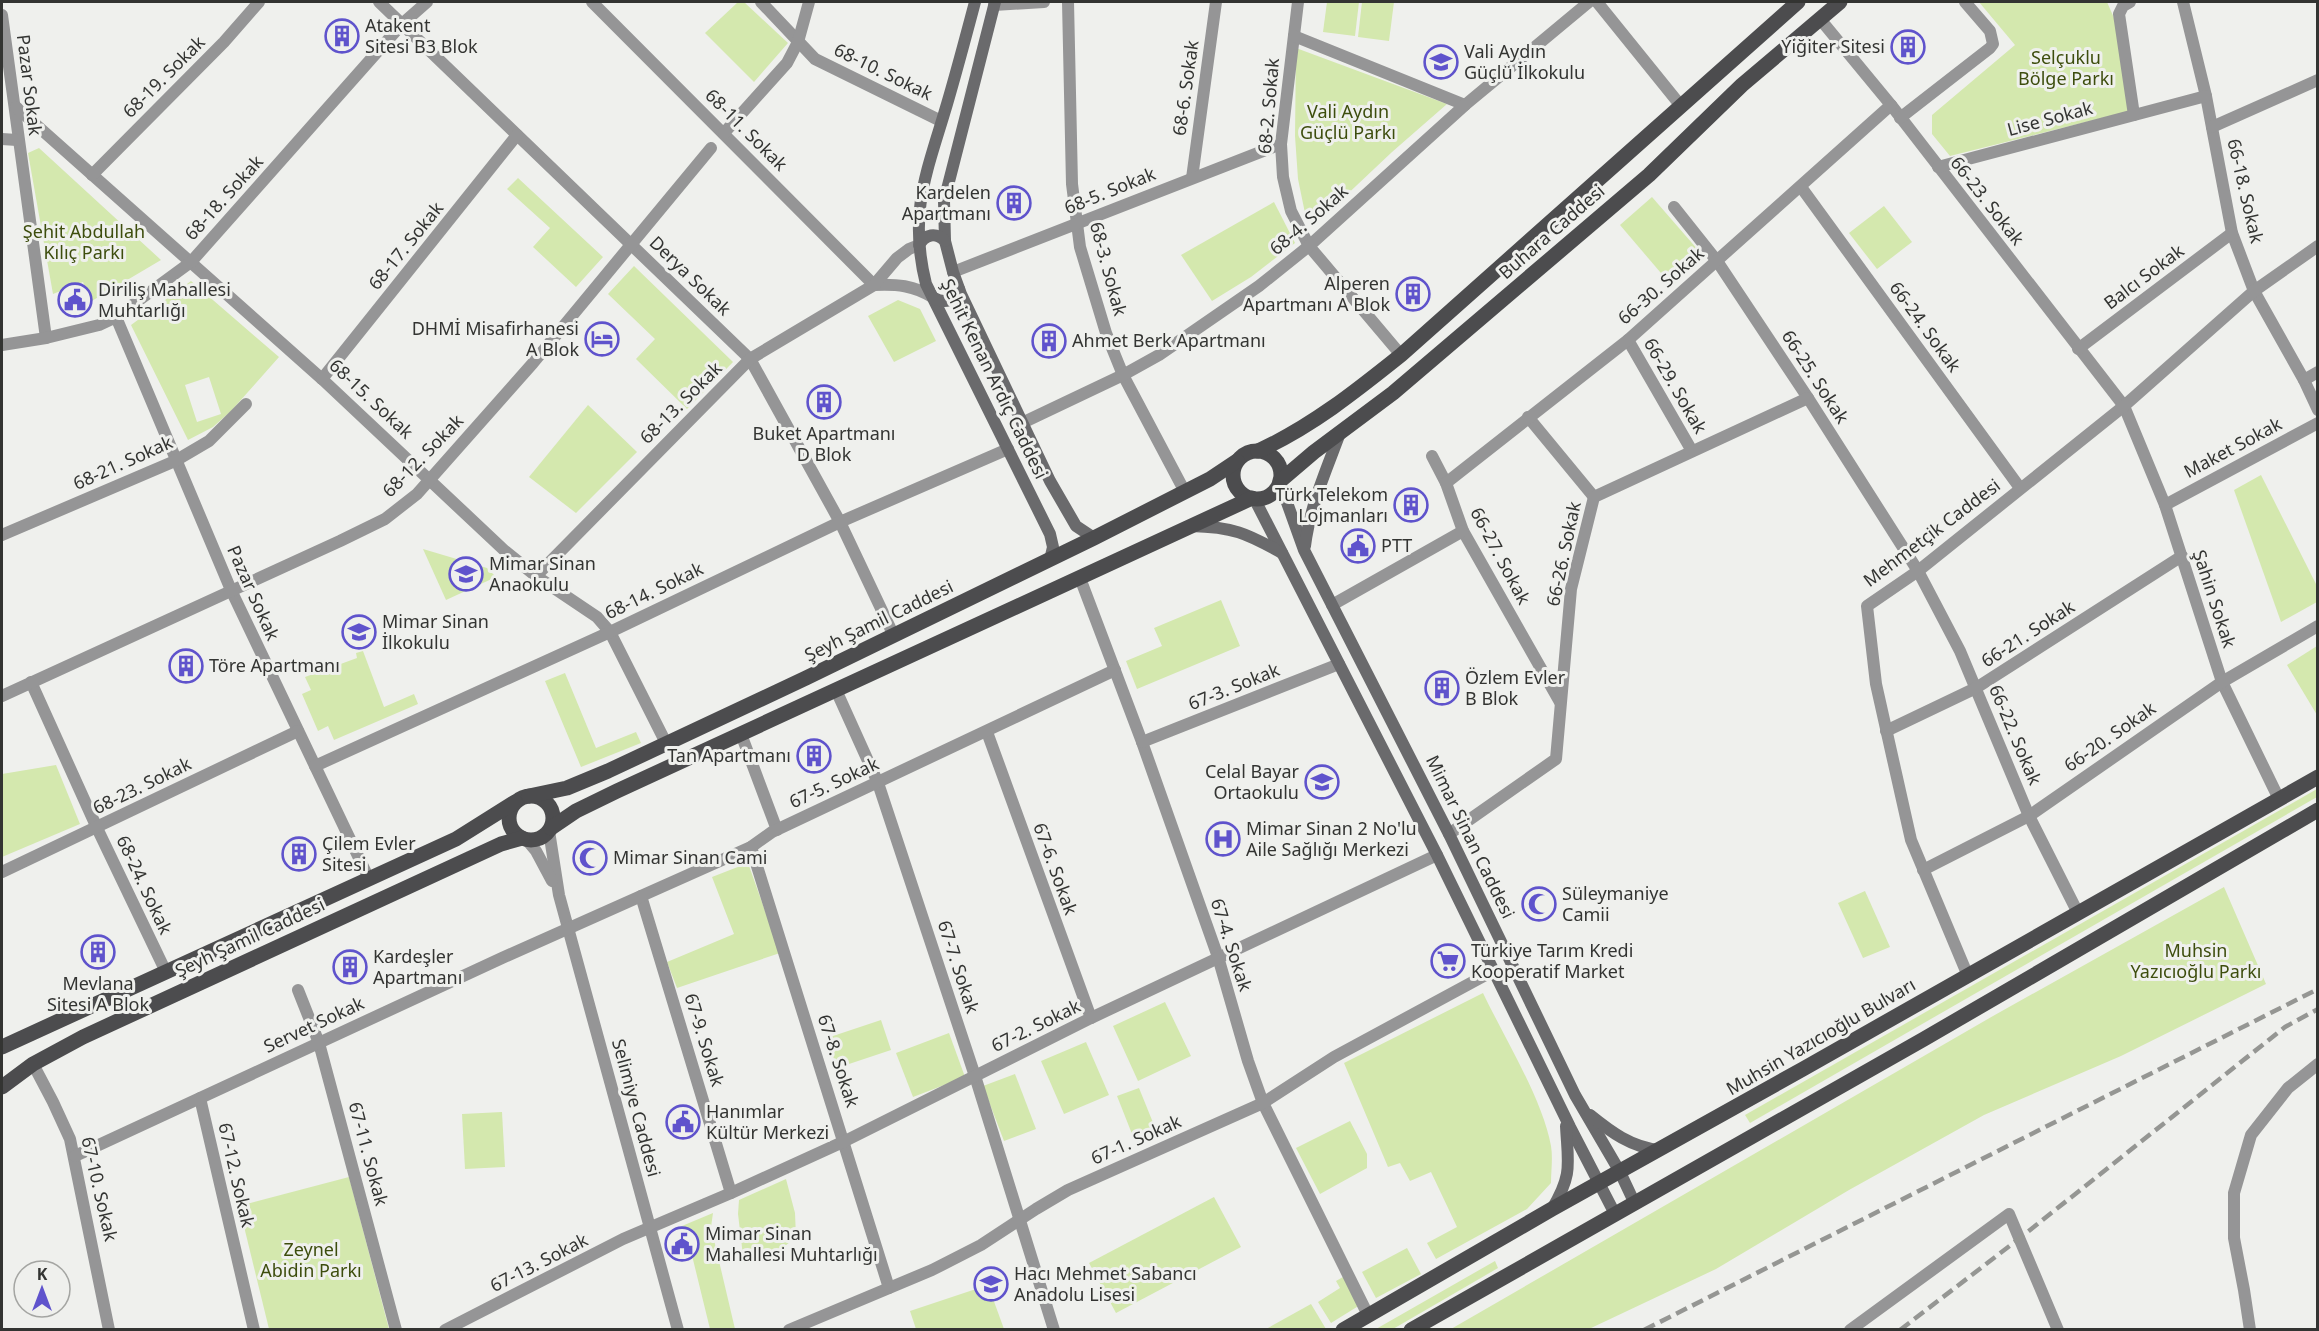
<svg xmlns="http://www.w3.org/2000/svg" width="2319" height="1331" font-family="'Noto Sans',sans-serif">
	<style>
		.green { fill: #d4e8ae; fill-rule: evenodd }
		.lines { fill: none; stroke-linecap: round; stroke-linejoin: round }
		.street { stroke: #959596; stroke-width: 12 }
		.secondary { stroke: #6a6a6c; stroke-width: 12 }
		.primary { stroke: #4c4c4e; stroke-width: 15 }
		.rail { stroke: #959693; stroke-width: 4.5; stroke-dasharray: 12 6; stroke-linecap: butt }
		.labels { text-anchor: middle; stroke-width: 6; stroke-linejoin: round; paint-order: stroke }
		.poi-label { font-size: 18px; fill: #333432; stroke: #eff0ed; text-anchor: start }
		.park-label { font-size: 18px; fill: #3d4d0d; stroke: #eff0ed }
		.street-label { font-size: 18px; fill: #333432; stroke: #eff0ed }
	</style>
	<rect width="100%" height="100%" fill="#eff0ed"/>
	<g class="green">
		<path d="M738,2h6l44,41 -34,39 -49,-49z"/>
		<path d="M1327,2h32l-4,34 -32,-4z"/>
		<path d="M1362,2h32l-5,39 -31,-4z"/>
		<path d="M1979,2h128l7,16 16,93 -180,45 -18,-22v-19l83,-70z"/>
		<path d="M1296,48l151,56 -55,48 -71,67 -15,-1 -8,-39 -3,-43z"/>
		<path d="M39,148l122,112 -71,42 -7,-20 -30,12 -25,-141z"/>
		<path d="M518,178l85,79 -27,30 -43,-40 17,-19 -43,-39z"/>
		<path d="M1652,197l53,61 -33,28 -52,-61z"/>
		<path d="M1274,202l21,41 -44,34 -39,24 -31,-46z"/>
		<path d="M1884,206l28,36 -35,27 -28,-36z"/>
		<path d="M634,266l99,96 -46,47 -51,-50 19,-20 -47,-45z"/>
		<path d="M191,281l88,76 -48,54 -18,16 -25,13 -57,-115zM209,377l12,37 -24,8 -12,-37z"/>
		<path d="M898,300l22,9 16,32 -42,21 -26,-46z"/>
		<path d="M588,405l49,47 -61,61 -47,-36z"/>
		<path d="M2261,475l56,111v16l-36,20 -47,-132z"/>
		<path d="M423,549l64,19 9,9 -50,23z"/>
		<path d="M1221,600l19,46 -103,43 -11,-28 36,-15 -8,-18z"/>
		<path d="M2317,646v69l-30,-50z"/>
		<path d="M363,651l21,56 30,-13 4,10 -84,36 -6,-14 -10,5 -16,-37 9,-4 -6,-13 52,-19 -1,-5z"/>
		<path d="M565,673l31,75 40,-16 5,11 -60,24 -36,-86z"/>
		<path d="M56,765l24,59 -78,33v-83z"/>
		<path d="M2317,789v8l-567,326 -5,-8z"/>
		<path d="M748,863l32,90 -103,35 -10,-26 67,-28 -22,-57z"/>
		<path d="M2224,887l42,97 -145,72 -137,59 -135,75 -133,79 -127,60h-138l542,-313z"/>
		<path d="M1865,891l25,56 -27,11 -25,-55z"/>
		<path d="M1483,993c21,44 60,107 68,153 2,12 0,25 0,37l-24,26 -91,50 -9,-16 30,-16 -26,-55 -21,9 -10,-18 -12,4 -44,-104z"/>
		<path d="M1165,1002l26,54 -53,25 -25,-55z"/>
		<path d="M881,1020l10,30 -54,18 -10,-30z"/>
		<path d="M949,1033l16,44 -52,20 -17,-44z"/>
		<path d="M1086,1042l23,53 -45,19 -23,-53z"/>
		<path d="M1015,1074l21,55 -32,12 -21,-55z"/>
		<path d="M1139,1088l17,42 -22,9 -17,-43z"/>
		<path d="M502,1112l3,55 -40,2 -3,-55z"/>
		<path d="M1350,1121l17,33v14l-47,26 -24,-46z"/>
		<path d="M349,1177l40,152h-120l-30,-123z"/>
		<path d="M786,1179l9,34 1,24 -11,9 -41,18 -6,-50 1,-14z"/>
		<path d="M1214,1197l27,50 -125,66 -27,-50z"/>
		<path d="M713,1213l-2,14 24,102h-25l-23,-94 -14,4 -3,-8z"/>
		<path d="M1407,1248l14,26 -45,24 -14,-26z"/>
		<path d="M1495,1261l3,7 -105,61h-17z"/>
		<path d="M1343,1277l17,28 -29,18 -13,-21 22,-14 -4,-7z"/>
		<path d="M988,1285l16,44h-88l-6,-18z"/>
		<path d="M1311,1304l15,25h-60z"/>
	</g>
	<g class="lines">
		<g class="street">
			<path d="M379,2l371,357 90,163 54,114"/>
			<path d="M592,2l282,283"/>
			<path d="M761,2l54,57 126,62"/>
			<path d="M1068,2l4,182 8,63 26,86 17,42 62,117"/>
			<path d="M1298,2l-17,142 2,33 8,34 18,35 92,109"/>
			<path d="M1597,2l84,104"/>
			<path d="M2130,2l-7,4 -4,8 15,101"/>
			<path d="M2183,2l23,94 26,137 22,58 50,89 14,30"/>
			<path d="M994,5l50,-3"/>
			<path d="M2,15l44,323"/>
			<path d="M1820,19l71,86 233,301 41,99 57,177 57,117"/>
			<path d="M1294,36l171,69"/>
			<path d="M16,107l306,272 183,172 31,25 61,41 13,15 56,111"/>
			<path d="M1900,118l90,-70 3,-4 -3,-13 -25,-29"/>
			<path d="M2212,127l106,-47"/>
			<path d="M724,133l63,-70 11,-21 11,-40"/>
			<path d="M2,139l15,1"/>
			<path d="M1938,167l268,-71"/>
			<path d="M92,175l132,-133 35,-40"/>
			<path d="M1192,178l24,-176"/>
			<path d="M1801,187l219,301"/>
			<path d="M1674,207l43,54 91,137 110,173 42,80 69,165 49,97"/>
			<path d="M953,272l328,-128"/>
			<path d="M874,285c22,-1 40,0 60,13"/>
			<path d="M116,317l115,273 138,289"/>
			<path d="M1628,340l64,111"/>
			<path d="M2,345l44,-7 53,-13 17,-8 75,-55 211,-238 25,-22"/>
			<path d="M2078,349l154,-116"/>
			<path d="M322,379l195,-244"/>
			<path d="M2304,380l14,-8"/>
			<path d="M1528,417l66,80"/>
			<path d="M1022,423l101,-48 36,-20 100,-69 50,-40 156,-141 124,-103"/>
			<path d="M1432,456l14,27 17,48 97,171"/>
			<path d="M1446,483l182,-143 263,-235"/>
			<path d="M2165,505l153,-82"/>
			<path d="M2,535l173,-74 34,-20 37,-37"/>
			<path d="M536,576l214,-217 124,-74 23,-27 12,-9 10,-4"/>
			<path d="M1080,578l62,164 76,215 30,104 15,42 105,212"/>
			<path d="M1332,605l131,-74"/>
			<path d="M31,682l66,146 69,144"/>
			<path d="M836,690l42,93 97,293 79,254"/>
			<path d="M2,696l338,-155 45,-22 32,-25 116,-131 178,-215"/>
			<path d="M1886,731l90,-43 206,-132"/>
			<path d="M987,732l104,286"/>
			<path d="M741,734l36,96"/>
			<path d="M1142,742l197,-78"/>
			<path d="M315,766l295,-134 230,-110 168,-73"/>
			<path d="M549,831l10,64 119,435"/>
			<path d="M1449,834l107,-75 15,-170 23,-92 214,-99"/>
			<path d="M526,839l10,12 16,30"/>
			<path d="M751,847l138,441"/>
			<path d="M1923,870l106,-54 193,-134 96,-56"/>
			<path d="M2,872l296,-141"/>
			<path d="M641,896l90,297"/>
			<path d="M1968,976l-57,-136 -35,-156 -9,-78 51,-35 206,-165 130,-115 64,-45"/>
			<path d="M298,990l21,53 77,287"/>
			<path d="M33,1064l20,38 17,37 39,191"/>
			<path d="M200,1098l54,232"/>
			<path d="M75,1156l427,-198 249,-111 21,-15 343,-162"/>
			<path d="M445,1330l178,-91 108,-46 114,-52 246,-123 346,-163"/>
			<path d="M789,1330l143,-60 49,-25 55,-36 32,-19 195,-87 71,-46 159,-86"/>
			<path d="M1850,1330l159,-116 49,116"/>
			<path d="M2250,1330l-6,-40 -10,-52v-45l17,-58 37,-47 30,-24"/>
		</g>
		<g class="secondary">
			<path d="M975,2c-9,34 -18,68 -28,102 -20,68 -39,108 -21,180l124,250 3,13 -3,13"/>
			<path d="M995,2l-51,199 1,40 8,31 8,22 89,187 26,45 18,12"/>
			<path d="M919,245c6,-11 17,-13 26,-4"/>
			<path d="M934,298c11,6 21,3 25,-9"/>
			<path d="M1280,483l24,67 145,284 126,261 45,77 15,32"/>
			<path d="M1254,498l183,357 133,272 45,87"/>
			<path d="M1191,526c42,1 55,7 91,27"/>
			<path d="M1305,546c5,-40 21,-75 35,-113"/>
			<path d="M1590,1115c21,17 41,32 69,35"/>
			<path d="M1552,1209c21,-35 16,-45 14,-83"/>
		</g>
		<g class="primary">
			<circle cx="1257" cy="475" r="24"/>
			<path d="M1258,451c53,-24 98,-60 143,-96l397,-353"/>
			<path d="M1280,481l34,-29 79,-59 256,-218 93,-90 98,-83"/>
			<circle cx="531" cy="818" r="22"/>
			<path d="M529,796l38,-8 41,-17 198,-93 288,-140 116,-59 27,-18"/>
			<path d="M551,828l25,-17 41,-20 635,-293"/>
			<path d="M2,1047l454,-208 59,-37"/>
			<path d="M2,1087l31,-23 50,-27 418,-193 21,-6"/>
			<path d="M1343,1330l209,-121 251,-140 515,-292"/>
			<path d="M1411,1330l513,-291 394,-229"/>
		</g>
		<g class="rail">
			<path d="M1644,1330l674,-341"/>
			<path d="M1900,1330l120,-92 265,-211 33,-18"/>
		</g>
	</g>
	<defs>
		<symbol id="building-ring" viewBox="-11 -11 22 22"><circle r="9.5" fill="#eff0ed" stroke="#5f53cc" stroke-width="1.5"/><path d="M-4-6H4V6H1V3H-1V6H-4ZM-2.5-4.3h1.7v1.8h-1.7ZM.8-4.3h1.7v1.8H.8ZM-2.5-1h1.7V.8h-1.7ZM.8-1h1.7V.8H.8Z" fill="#5f53cc"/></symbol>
		<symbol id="school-ring" viewBox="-11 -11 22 22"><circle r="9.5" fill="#eff0ed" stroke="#5f53cc" stroke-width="1.5"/><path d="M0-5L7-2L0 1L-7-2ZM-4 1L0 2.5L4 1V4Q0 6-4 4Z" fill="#5f53cc"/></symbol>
		<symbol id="civic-ring" viewBox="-11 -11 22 22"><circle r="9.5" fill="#eff0ed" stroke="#5f53cc" stroke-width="1.5"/><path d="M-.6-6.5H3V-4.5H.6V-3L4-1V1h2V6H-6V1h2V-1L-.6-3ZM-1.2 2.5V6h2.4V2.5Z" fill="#5f53cc"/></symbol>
		<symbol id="hotel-ring" viewBox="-11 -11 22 22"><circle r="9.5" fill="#eff0ed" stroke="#5f53cc" stroke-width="1.5"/><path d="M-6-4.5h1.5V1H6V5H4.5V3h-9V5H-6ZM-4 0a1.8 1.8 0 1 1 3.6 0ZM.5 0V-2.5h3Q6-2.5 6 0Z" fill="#5f53cc"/></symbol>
		<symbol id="hospital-ring" viewBox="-11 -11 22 22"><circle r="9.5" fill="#eff0ed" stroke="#5f53cc" stroke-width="1.5"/><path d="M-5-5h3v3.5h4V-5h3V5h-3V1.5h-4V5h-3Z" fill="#5f53cc"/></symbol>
		<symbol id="mosque-ring" viewBox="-11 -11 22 22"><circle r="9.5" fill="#eff0ed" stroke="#5f53cc" stroke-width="1.5"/><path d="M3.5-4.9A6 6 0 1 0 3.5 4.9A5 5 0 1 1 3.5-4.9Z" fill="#5f53cc"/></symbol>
		<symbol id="supermarket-ring" viewBox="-11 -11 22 22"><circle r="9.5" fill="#eff0ed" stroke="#5f53cc" stroke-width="1.5"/><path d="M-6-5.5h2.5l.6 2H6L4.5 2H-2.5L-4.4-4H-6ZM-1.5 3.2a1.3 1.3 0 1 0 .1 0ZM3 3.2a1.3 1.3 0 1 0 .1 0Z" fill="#5f53cc"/></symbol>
	</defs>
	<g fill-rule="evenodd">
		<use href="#building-ring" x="323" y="17" width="38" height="38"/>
		<use href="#building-ring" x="1889" y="28" width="38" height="38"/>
		<use href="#school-ring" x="1422" y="43" width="38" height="38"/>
		<use href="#building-ring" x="995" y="184" width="38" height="38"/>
		<use href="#building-ring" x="1394" y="275" width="38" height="38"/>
		<use href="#civic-ring" x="56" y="281" width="38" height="38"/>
		<use href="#hotel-ring" x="583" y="320" width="38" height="38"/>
		<use href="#building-ring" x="1030" y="322" width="38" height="38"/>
		<use href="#building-ring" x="805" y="383" width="38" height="38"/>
		<use href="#building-ring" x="1392" y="486" width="38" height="38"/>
		<use href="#civic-ring" x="1339" y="527" width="38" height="38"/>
		<use href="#school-ring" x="447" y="555" width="38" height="38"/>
		<use href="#school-ring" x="340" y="613" width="38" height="38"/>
		<use href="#building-ring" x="167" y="647" width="38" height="38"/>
		<use href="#building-ring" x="1423" y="669" width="38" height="38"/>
		<use href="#building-ring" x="795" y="737" width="38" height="38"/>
		<use href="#school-ring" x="1303" y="763" width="38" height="38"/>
		<use href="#hospital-ring" x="1204" y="820" width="38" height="38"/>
		<use href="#building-ring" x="280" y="835" width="38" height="38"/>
		<use href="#mosque-ring" x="571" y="839" width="38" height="38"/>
		<use href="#mosque-ring" x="1520" y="885" width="38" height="38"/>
		<use href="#building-ring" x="79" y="933" width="38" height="38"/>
		<use href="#supermarket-ring" x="1429" y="942" width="38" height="38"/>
		<use href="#building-ring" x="331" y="948" width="38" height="38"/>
		<use href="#civic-ring" x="664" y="1103" width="38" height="38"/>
		<use href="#civic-ring" x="663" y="1225" width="38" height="38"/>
		<use href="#school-ring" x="972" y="1265" width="38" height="38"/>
	</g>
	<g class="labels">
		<g class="poi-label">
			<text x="365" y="32">Atakent<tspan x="365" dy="21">Sitesi B3 Blok</tspan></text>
			<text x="1885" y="53" text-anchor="end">Yiğiter Sitesi</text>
			<text x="1464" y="58">Vali Aydın<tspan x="1464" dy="21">Güçlü İlkokulu</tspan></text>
			<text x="991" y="199" text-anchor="end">Kardelen<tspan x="991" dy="21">Apartmanı</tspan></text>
			<text x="1390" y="290" text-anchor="end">Alperen<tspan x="1390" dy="21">Apartmanı A Blok</tspan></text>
			<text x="98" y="296">Diriliş Mahallesi<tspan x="98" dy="21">Muhtarlığı</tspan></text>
			<text x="579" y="335" text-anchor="end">DHMİ Misafirhanesi<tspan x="579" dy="21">A Blok</tspan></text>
			<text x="1072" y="347">Ahmet Berk Apartmanı</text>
			<text x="824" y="440" text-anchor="middle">Buket Apartmanı<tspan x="824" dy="21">D Blok</tspan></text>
			<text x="1388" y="501" text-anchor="end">Türk Telekom<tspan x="1388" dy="21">Lojmanları</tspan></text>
			<text x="1381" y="552">PTT</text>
			<text x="489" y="570">Mimar Sinan<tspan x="489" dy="21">Anaokulu</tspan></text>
			<text x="382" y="628">Mimar Sinan<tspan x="382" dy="21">İlkokulu</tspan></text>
			<text x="209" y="672">Töre Apartmanı</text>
			<text x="1465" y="684">Özlem Evler<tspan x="1465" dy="21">B Blok</tspan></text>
			<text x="791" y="762" text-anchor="end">Tan Apartmanı</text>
			<text x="1299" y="778" text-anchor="end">Celal Bayar<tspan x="1299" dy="21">Ortaokulu</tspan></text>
			<text x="1246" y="835">Mimar Sinan 2 No'lu<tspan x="1246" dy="21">Aile Sağlığı Merkezi</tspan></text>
			<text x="322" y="850">Çilem Evler<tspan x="322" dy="21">Sitesi</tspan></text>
			<text x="613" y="864">Mimar Sinan Cami</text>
			<text x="1562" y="900">Süleymaniye<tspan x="1562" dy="21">Camii</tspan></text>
			<text x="1471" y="957">Türkiye Tarım Kredi<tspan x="1471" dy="21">Kooperatif Market</tspan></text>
			<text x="373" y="963">Kardeşler<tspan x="373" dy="21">Apartmanı</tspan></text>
			<text x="98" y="990" text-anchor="middle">Mevlana<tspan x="98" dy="21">Sitesi A Blok</tspan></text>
			<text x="706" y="1118">Hanımlar<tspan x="706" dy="21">Kültür Merkezi</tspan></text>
			<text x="705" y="1240">Mimar Sinan<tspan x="705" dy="21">Mahallesi Muhtarlığı</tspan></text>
			<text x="1014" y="1280">Hacı Mehmet Sabancı<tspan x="1014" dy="21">Anadolu Lisesi</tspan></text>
		</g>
		<g class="park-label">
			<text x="2066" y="64">Selçuklu<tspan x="2066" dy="21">Bölge Parkı</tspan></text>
			<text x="1348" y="118">Vali Aydın<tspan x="1348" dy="21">Güçlü Parkı</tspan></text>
			<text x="84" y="238">Şehit Abdullah<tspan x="84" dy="21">Kılıç Parkı</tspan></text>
			<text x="2196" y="957">Muhsin<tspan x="2196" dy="21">Yazıcıoğlu Parkı</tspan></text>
			<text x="311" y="1256">Zeynel<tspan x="311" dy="21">Abidin Parkı</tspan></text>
		</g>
		<g class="street-label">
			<text transform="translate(883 72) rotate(26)" y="6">68-10. Sokak</text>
			<text transform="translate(164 77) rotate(-45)" y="6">68-19. Sokak</text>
			<text transform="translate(29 85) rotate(83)" y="6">Pazar Sokak</text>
			<text transform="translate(1186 88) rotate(-82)" y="6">68-6. Sokak</text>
			<text transform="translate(1269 106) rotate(-85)" y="6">68-2. Sokak</text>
			<text transform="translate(2050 119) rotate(-15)" y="6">Lise Sokak</text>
			<text transform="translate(746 130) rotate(45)" y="6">68-11. Sokak</text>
			<text transform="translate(1110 191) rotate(-22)" y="6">68-5. Sokak</text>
			<text transform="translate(2245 191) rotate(77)" y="6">66-18. Sokak</text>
			<text transform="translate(224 198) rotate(-48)" y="6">68-18. Sokak</text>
			<text transform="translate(1987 201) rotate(52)" y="6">66-23. Sokak</text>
			<text transform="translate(1309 220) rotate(-41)" y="6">68-4. Sokak</text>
			<text transform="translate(1552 232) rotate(-41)" y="6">Buhara Caddesi</text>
			<text transform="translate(406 246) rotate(-51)" y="6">68-17. Sokak</text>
			<text transform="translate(1108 269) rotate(75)" y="6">68-3. Sokak</text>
			<text transform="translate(690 276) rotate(44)" y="6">Derya Sokak</text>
			<text transform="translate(2144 277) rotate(-37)" y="6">Balcı Sokak</text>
			<text transform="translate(1661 286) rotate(-41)" y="6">66-30. Sokak</text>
			<text transform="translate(1925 327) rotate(54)" y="6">66-24. Sokak</text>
			<text transform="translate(1815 377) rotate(57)" y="6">66-25. Sokak</text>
			<text transform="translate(994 379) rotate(64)" y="6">Şehit Kenan Ardıç Caddesi</text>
			<text transform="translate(1675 386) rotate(60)" y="6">66-29. Sokak</text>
			<text transform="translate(371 399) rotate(43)" y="6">68-15. Sokak</text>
			<text transform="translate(681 403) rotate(-45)" y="6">68-13. Sokak</text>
			<text transform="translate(2233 448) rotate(-28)" y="6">Maket Sokak</text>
			<text transform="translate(423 456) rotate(-46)" y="6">68-12. Sokak</text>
			<text transform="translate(123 463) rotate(-24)" y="6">68-21. Sokak</text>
			<text transform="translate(1932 533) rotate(-37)" y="6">Mehmetçik Caddesi</text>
			<text transform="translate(1564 554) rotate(-78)" y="6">66-26. Sokak</text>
			<text transform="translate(1500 556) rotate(62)" y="6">66-27. Sokak</text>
			<text transform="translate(654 591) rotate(-26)" y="6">68-14. Sokak</text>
			<text transform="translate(253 593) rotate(66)" y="6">Pazar Sokak</text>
			<text transform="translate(2214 599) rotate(72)" y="6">Şahin Sokak</text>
			<text transform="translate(879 621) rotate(-26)" y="6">Şeyh Şamil Caddesi</text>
			<text transform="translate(2028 634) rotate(-33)" y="6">66-21. Sokak</text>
			<text transform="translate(1234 687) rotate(-22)" y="6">67-3. Sokak</text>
			<text transform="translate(2015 735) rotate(67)" y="6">66-22. Sokak</text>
			<text transform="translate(2110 737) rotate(-35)" y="6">66-20. Sokak</text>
			<text transform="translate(834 783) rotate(-25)" y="6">67-5. Sokak</text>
			<text transform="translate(142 786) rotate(-26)" y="6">68-23. Sokak</text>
			<text transform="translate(1470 837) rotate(64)" y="6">Mimar Sinan Caddesi</text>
			<text transform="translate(1055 869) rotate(70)" y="6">67-6. Sokak</text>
			<text transform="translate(144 885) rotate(65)" y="6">68-24. Sokak</text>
			<text transform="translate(250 938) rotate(-25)" y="6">Şeyh Şamil Caddesi</text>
			<text transform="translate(1231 945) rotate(72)" y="6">67-4. Sokak</text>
			<text transform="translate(958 967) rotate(72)" y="6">67-7. Sokak</text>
			<text transform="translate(314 1025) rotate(-25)" y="6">Servet Sokak</text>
			<text transform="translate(1036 1026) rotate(-26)" y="6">67-2. Sokak</text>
			<text transform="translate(1821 1037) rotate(-30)" y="6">Muhsin Yazıcıoğlu Bulvarı</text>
			<text transform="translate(704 1040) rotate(73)" y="6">67-9. Sokak</text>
			<text transform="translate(838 1061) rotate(72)" y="6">67-8. Sokak</text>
			<text transform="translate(636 1108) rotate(75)" y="6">Selimiye Caddesi</text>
			<text transform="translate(1136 1140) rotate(-24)" y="6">67-1. Sokak</text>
			<text transform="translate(368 1154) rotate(75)" y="6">67-11. Sokak</text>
			<text transform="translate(236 1175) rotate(77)" y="6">67-12. Sokak</text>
			<text transform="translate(99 1189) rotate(77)" y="6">67-10. Sokak</text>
			<text transform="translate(539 1263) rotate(-27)" y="6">67-13. Sokak</text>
		</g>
	</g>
	<rect width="2319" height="1331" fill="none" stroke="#333432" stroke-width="6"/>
	<g transform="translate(42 1289)"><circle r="28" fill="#eff0ed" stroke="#a4a5a2" stroke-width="1.5"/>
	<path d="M0-4.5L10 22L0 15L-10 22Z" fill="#5f53cc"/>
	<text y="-9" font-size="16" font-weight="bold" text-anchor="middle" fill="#333432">K</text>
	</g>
</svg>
